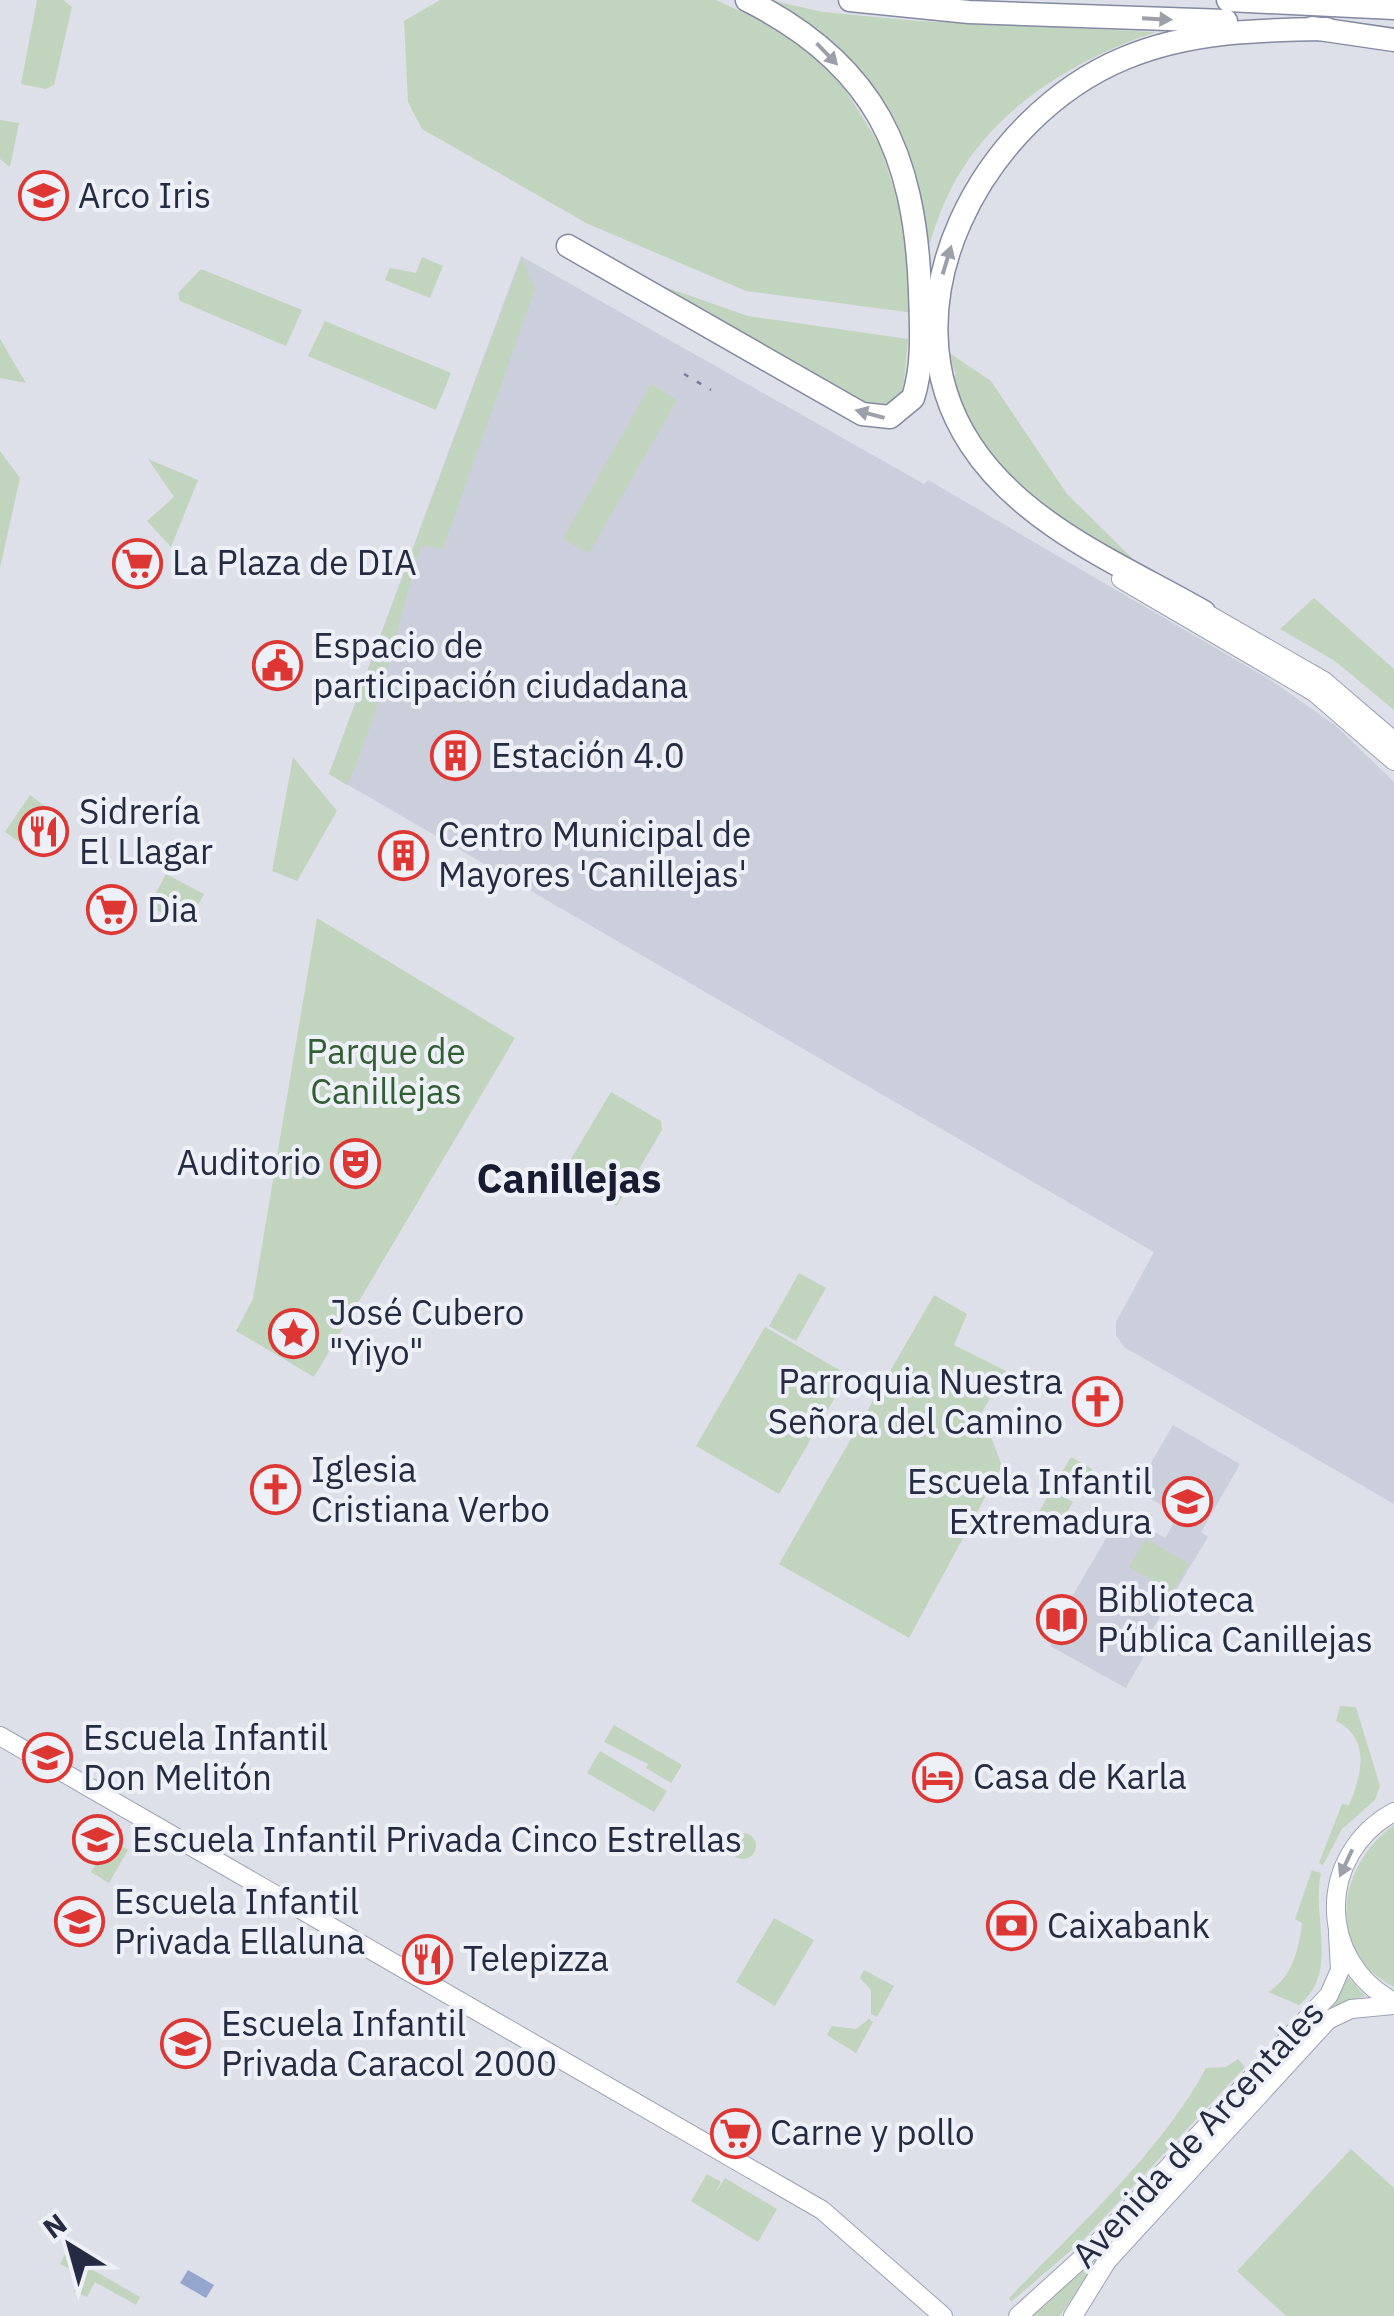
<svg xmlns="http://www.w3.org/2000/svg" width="1394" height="2316" font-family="'IBM Plex Sans',sans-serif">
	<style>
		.built { fill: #cbcfdb }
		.green { fill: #c0d4be }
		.water { fill: #94a6ce }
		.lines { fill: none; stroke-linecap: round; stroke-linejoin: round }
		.primary-casing { stroke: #9ca2b6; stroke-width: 20 }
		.highway-casing { stroke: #838aa1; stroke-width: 25 }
		.primary { stroke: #fff; stroke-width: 18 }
		.highway { stroke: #fff; stroke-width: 22 }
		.rail { stroke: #757c94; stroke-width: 2.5; stroke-dasharray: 5 10; stroke-linecap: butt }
		.oneway { fill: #9da0aa }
		.labels { text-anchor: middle; stroke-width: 8; stroke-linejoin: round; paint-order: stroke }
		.poi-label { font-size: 35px; fill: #252b42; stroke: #edf0f6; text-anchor: start }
		.park-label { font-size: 35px; fill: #325f31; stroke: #edf0f6 }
		.street-label { font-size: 35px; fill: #252b42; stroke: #edf0f6 }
		.quarter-label { font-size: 40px; font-weight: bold; fill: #181c32; stroke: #edf0f6 }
	</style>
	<rect width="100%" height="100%" fill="#dee0e9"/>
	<g class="built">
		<path d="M521,256l403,228 4,-4 344,201 64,45 58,56v722l-270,-157 -8,-12v-13l38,-70 -825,-478z"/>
		<path d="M1173,1425l67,39 -39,68 7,5 -64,106 5,4 -23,41 -76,-42 12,-20 -5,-4 64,-109 44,25 13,-22 -42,-27z"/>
	</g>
	<g class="green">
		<path d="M37,0h26l9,7 -18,78 -8,4 -25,-5z"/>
		<path d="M440,0h276l58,27 62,48 45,72 23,76 10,90 -168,-22 -158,-67 -166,-95 -14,-27 -4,-81z"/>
		<path d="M770,0l53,12 95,9 238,11c-84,28 -170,80 -209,165 -10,21 -16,44 -24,66l-2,-66 -19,-55 -49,-76 -31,-32z"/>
		<path d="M0,120l19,3 -9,44 -10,-8z"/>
		<path d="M422,257l21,9 -13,32 -45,-18 5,-12 26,5z"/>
		<path d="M522,257l13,32 -92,260 -22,-4c-24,80 -39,165 -74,240l-18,-11z"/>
		<path d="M201,269l101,41 -16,36 -106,-45 -2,-8z"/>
		<path d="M645,280l103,36 160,23 -6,63 -29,11z"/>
		<path d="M325,321l126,52 -15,37 -128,-54z"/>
		<path d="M0,339l26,44 -26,-5z"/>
		<path d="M945,350l46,31 76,113 73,72 -101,-58 -38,-32 -54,-96 9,-6z"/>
		<path d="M651,384l26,16 -88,153 -26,-14z"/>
		<path d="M0,451l20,27 -20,90z"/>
		<path d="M148,459l50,21 -27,67 -24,-26 27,-24z"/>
		<path d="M1314,598l80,71v41l-59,-49 -55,-32z"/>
		<path d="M293,757l44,54 -40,70 -25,-10z"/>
		<path d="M30,795l33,25 -18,13 6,6 -12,16 -34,-23z"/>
		<path d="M166,874l38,20 -17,32 -38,-20z"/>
		<path d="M317,918l198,120 -201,339 -78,-46 17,-32z"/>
		<path d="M611,1092l50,29 1,9 -45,76 -55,-32z"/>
		<path d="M799,1273l27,15 -30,53 -27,-15z"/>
		<path d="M934,1295l33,19 -13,31 52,26 -31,53 16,13 11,29 -93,172 -130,-74z"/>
		<path d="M765,1327l83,48 -69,119 -83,-48z"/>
		<path d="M1071,1457l21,12 -17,29 -21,-12z"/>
		<path d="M1051,1490l22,12 -17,29 -21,-12z"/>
		<path d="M1146,1539l43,25 -17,28 -43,-25z"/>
		<path d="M1340,1706l16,1 24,79 -5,14 -33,29 -19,36 -4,-2 23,-59 7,1c13,-30 22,-67 -13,-84z"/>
		<path d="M614,1725l68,40 -11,18 -25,-15 2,-4 -44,-22z"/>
		<path d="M600,1751l67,40 -13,21 -67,-39z"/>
		<path d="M1394,1825v162c-70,-36 -57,-121 0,-162z"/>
		<circle cx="743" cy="1846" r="13"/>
		<path d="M111,1839l17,11 -19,33 -18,-11z"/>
		<path d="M1312,1870l9,3c-10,45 19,99 -22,132l-31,-13c24,-14 31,-43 34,-69l-7,-4z"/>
		<path d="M774,1918l40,22 -39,66 -39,-24z"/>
		<path d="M864,1970l30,16 -17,31 -6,-3v-24l-11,-12z"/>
		<path d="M1346,1975l19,21 -13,4 -256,263 -36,53h-33l73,-64z"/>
		<path d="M869,2019l4,3 -17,31 -29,-18 5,-9 24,3z"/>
		<path d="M1238,2059l7,8 -162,173 -72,62 -2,-4c65,-68 151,-144 197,-230l20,-1z"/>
		<path d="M1351,2149l43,39v128h-108l-49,-45z"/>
		<path d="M707,2174l14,8 -7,13 11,-17 52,31 -19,33 -67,-41z"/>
		<path d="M65,2254l75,43 -4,8 -41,-23 -8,15 -13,-6 8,-16 -22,-11z"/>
	</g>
	<path class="water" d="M188,2270l26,15 -8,13 -26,-15z"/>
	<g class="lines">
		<defs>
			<g id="primary">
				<path d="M1121,579l193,113 80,69"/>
				<path d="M1204,612l120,69 70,60"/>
				<path d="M0,1736l822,474 121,106"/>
				<path d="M1394,1812c-77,42 -78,148 0,190"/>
				<path d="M1018,2316l73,-66 238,-255 11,-25 -2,-37"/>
				<path d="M1073,2316l34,-55 221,-241 23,-11 43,-4"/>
			</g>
			<g id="highway">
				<path d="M850,0l119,12 257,9"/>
				<path d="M1228,0l166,8"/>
				<path d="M1312,28l82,12"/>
				<path d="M568,246l294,168 28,3 23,-19c11,-35 8,-71 7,-107 -5,-138 -45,-227 -173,-291"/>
				<path d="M1204,612c-80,-46 -181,-87 -233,-167 -92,-139 13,-329 154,-387 65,-27 132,-28 202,-29"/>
			</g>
		</defs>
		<use href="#primary" class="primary-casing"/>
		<use href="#highway" class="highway-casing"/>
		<use href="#primary" class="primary"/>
		<use href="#highway" class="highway"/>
		<path class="rail" d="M684,374l27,16"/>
	</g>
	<defs><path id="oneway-solid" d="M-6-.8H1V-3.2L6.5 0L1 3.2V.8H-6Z" transform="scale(2.5)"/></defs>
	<g class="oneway">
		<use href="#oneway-solid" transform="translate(1157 19) rotate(3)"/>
		<use href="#oneway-solid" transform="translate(827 54) rotate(46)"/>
		<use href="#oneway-solid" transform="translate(947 260) rotate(-73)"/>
		<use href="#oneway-solid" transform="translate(870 414) rotate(-165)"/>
		<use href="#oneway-solid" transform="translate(1346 1863) rotate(115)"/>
	</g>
	<defs>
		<symbol id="school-ring" viewBox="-11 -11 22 22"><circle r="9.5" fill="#edf0f6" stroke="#dd3633" stroke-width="1.5"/><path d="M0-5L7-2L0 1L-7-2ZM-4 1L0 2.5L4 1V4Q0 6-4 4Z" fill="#dd3633"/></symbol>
		<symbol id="supermarket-ring" viewBox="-11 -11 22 22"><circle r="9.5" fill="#edf0f6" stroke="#dd3633" stroke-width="1.5"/><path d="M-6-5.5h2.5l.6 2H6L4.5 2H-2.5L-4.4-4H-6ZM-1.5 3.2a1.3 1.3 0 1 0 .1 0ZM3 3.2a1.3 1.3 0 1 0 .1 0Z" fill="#dd3633"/></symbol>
		<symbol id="civic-ring" viewBox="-11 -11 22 22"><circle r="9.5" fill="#edf0f6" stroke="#dd3633" stroke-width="1.5"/><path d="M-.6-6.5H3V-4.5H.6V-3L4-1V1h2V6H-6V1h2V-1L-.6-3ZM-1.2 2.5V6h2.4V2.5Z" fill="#dd3633"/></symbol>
		<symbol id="building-ring" viewBox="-11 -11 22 22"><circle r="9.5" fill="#edf0f6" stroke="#dd3633" stroke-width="1.5"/><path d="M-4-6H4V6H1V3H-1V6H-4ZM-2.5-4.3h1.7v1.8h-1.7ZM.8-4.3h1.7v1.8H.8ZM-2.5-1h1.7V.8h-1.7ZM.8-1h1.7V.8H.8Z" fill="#dd3633"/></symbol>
		<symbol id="restaurant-ring" viewBox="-11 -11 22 22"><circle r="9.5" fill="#edf0f6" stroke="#dd3633" stroke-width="1.5"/><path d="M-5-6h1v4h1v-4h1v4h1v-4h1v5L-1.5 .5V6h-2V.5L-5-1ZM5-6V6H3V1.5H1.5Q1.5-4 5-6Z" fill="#dd3633"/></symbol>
		<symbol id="theatre-ring" viewBox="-11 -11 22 22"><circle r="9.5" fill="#edf0f6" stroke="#dd3633" stroke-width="1.5"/><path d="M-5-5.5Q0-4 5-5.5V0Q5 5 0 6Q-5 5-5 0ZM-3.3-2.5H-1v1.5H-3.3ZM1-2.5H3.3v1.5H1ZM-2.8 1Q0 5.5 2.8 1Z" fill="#dd3633"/></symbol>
		<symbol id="sight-ring" viewBox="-11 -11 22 22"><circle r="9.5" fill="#edf0f6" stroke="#dd3633" stroke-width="1.5"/><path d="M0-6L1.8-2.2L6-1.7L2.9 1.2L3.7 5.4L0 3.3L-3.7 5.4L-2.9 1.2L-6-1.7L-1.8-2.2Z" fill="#dd3633"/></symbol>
		<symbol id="church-ring" viewBox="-11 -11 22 22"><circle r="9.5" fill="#edf0f6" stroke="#dd3633" stroke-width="1.5"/><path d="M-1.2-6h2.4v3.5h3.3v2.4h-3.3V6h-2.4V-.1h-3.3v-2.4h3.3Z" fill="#dd3633"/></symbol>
		<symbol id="library-ring" viewBox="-11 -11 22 22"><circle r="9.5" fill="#edf0f6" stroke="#dd3633" stroke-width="1.5"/><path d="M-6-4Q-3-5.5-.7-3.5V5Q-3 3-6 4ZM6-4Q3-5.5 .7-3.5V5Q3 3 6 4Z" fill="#dd3633"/></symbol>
		<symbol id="hotel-ring" viewBox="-11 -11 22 22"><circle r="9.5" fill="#edf0f6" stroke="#dd3633" stroke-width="1.5"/><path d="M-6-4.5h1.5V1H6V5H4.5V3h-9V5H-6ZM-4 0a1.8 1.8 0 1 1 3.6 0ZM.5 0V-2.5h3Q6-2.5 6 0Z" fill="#dd3633"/></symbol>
		<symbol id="bank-ring" viewBox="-11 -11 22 22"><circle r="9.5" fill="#edf0f6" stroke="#dd3633" stroke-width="1.5"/><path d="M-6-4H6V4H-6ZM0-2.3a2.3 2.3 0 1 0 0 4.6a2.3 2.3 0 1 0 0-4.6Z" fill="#dd3633"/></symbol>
	</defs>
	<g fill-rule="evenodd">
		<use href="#school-ring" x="16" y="168" width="55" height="55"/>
		<use href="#supermarket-ring" x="110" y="536" width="55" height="55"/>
		<use href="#civic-ring" x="250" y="638" width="55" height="55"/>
		<use href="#building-ring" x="428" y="728" width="55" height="55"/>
		<use href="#restaurant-ring" x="16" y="804" width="55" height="55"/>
		<use href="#building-ring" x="376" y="828" width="55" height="55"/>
		<use href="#supermarket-ring" x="84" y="882" width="55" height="55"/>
		<use href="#theatre-ring" x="328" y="1136" width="55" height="55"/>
		<use href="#sight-ring" x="266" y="1306" width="55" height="55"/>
		<use href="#church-ring" x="1070" y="1374" width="55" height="55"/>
		<use href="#church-ring" x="248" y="1462" width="55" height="55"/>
		<use href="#school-ring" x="1160" y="1474" width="55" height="55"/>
		<use href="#library-ring" x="1034" y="1592" width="55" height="55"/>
		<use href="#school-ring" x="20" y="1730" width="55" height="55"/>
		<use href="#hotel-ring" x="910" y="1750" width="55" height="55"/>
		<use href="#school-ring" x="70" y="1812" width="55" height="55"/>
		<use href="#school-ring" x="52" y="1894" width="55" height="55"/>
		<use href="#bank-ring" x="984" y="1898" width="55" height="55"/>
		<use href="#restaurant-ring" x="400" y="1932" width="55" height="55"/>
		<use href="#school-ring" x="158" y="2016" width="55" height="55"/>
		<use href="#supermarket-ring" x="708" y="2106" width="55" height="55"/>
	</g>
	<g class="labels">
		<g class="poi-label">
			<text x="78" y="208">Arco Iris</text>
			<text x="172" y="575">La Plaza de DIA</text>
			<text x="313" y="658">Espacio de<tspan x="313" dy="40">participación ciudadana</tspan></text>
			<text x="491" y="768">Estación 4.0</text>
			<text x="79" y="824">Sidrería<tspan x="79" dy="40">El Llagar</tspan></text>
			<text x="438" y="847">Centro Municipal de<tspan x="438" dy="40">Mayores 'Canillejas'</tspan></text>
			<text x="147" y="922">Dia</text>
			<text x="321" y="1175" text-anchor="end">Auditorio</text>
			<text x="329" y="1325">José Cubero<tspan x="329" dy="40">"Yiyo"</tspan></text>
			<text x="1063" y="1394" text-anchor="end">Parroquia Nuestra<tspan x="1063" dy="40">Señora del Camino</tspan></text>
			<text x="311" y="1482">Iglesia<tspan x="311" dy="40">Cristiana Verbo</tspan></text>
			<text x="1152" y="1494" text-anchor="end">Escuela Infantil<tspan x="1152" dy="40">Extremadura</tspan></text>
			<text x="1097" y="1612">Biblioteca<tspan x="1097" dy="40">Pública Canillejas</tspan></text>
			<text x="83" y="1750">Escuela Infantil<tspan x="83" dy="40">Don Melitón</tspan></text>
			<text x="973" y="1789">Casa de Karla</text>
			<text x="132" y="1852">Escuela Infantil Privada Cinco Estrellas</text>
			<text x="114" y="1914">Escuela Infantil<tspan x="114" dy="40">Privada Ellaluna</tspan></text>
			<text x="1047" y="1938">Caixabank</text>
			<text x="463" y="1971">Telepizza</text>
			<text x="221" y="2036">Escuela Infantil<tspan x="221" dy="40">Privada Caracol 2000</tspan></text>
			<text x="770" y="2145">Carne y pollo</text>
		</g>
		<g class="park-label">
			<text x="386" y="1064">Parque de<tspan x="386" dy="40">Canillejas</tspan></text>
		</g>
		<g class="street-label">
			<text transform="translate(1198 2134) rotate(-47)" y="12">Avenida de Arcentales</text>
		</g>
		<g class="quarter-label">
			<text x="569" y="1193">Canillejas</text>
		</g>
	</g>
	<g transform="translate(70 2246) rotate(323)" stroke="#edf0f6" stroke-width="8" paint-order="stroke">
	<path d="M0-8L18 38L0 25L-18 38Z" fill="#252b42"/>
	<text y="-15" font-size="28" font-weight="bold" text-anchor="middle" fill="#252b42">N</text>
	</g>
</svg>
